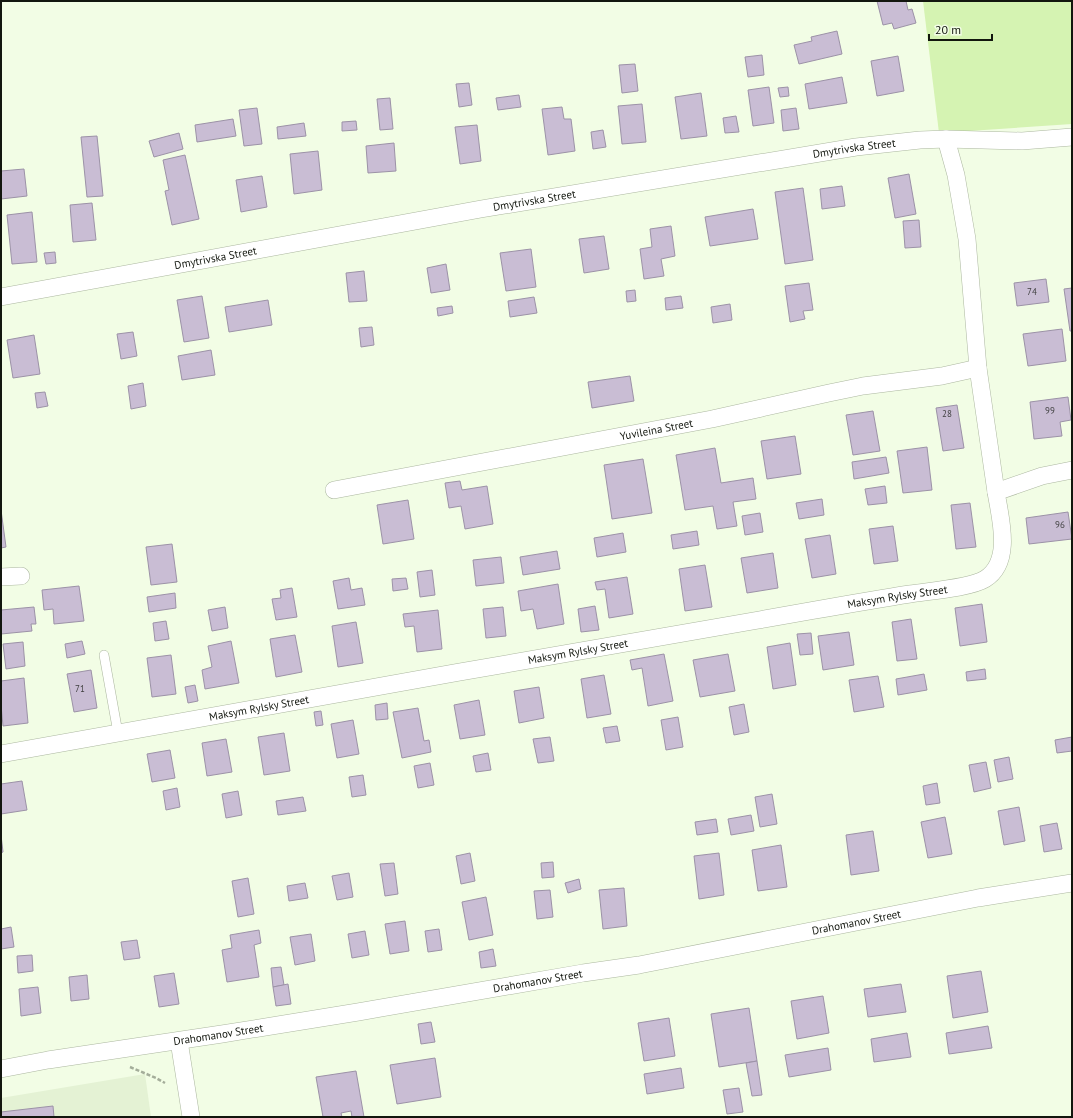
<svg xmlns="http://www.w3.org/2000/svg" width="1073" height="1118" font-family="'PT Sans',sans-serif">
	<style>
		.built { fill: #e4f2d4 }
		.green { fill: #d5f3b2 }
		.building { fill: #c9bdd4; stroke: #9c92a7 }
		.lines { fill: none; stroke-linecap: round; stroke-linejoin: round }
		.lane-casing { stroke: #acb7a0; stroke-width: 10 }
		.street-casing { stroke: #acb7a0; stroke-width: 18 }
		.path { stroke: #a4ad9a; stroke-width: 2.5; stroke-dasharray: 4 2; stroke-linecap: butt }
		.lane { stroke: #fff; stroke-width: 9 }
		.street { stroke: #fff; stroke-width: 17 }
		.labels { text-anchor: middle; stroke-width: 4; stroke-linejoin: round; paint-order: stroke }
		.number-label { font-size: 9px; fill: #404040 }
		.street-label { font-size: 11px; fill: #12160e; stroke: #f2fde5 }
	</style>
	<rect width="100%" height="100%" fill="#f2fde5"/>
	<path class="built" d="M145,1074l6,43h-150v-19z"/>
	<path class="green" d="M923,1h149v123l-133,9z"/>
	<g class="building">
		<path d="M877,1h29l2,9 4,-1 4,14 -22,6 -2,-6 -9,2z"/>
		<path d="M837,31l5,23 -43,10 -5,-19 18,-4 -1,-4z"/>
		<path d="M762,55l2,20 -16,2 -3,-20z"/>
		<path d="M898,56l6,35 -27,5 -6,-35z"/>
		<path d="M635,64l3,27 -16,2 -3,-28z"/>
		<path d="M842,77l5,26 -38,6 -4,-25z"/>
		<path d="M469,83l3,22 -13,2 -3,-23z"/>
		<path d="M769,87l5,36 -21,3 -5,-36z"/>
		<path d="M788,87l1,9 -9,1 -2,-9z"/>
		<path d="M701,93l6,43 -26,3 -6,-42z"/>
		<path d="M519,95l2,12 -23,3 -2,-12z"/>
		<path d="M390,98l3,31 -13,1 -3,-31z"/>
		<path d="M642,104l4,38 -24,2 -4,-38z"/>
		<path d="M562,107l2,12h7l4,32 -27,4 -6,-46z"/>
		<path d="M257,108l5,36 -18,2 -5,-36z"/>
		<path d="M796,108l3,21 -16,2 -2,-21z"/>
		<path d="M736,116l3,16 -14,1 -2,-15z"/>
		<path d="M233,119l3,17 -39,6 -2,-17z"/>
		<path d="M356,121l1,9 -15,1v-9z"/>
		<path d="M304,123l2,13 -28,3 -1,-12z"/>
		<path d="M477,125l4,36 -21,3 -5,-37z"/>
		<path d="M603,130l3,17 -13,2 -2,-17z"/>
		<path d="M179,133l4,16 -29,8 -5,-16z"/>
		<path d="M97,136l6,60 -16,1 -6,-60z"/>
		<path d="M394,143l2,28 -28,2 -2,-27z"/>
		<path d="M318,151l4,39 -28,4 -4,-40z"/>
		<path d="M185,155l14,64 -27,6 -7,-34 4,-1 -6,-30z"/>
		<path d="M24,169l3,27 -26,3v-28z"/>
		<path d="M909,174l7,40 -21,4 -7,-40z"/>
		<path d="M262,176l5,31 -26,5 -5,-32z"/>
		<path d="M842,186l3,20 -23,3 -2,-20z"/>
		<path d="M803,188l10,72 -28,4 -10,-72z"/>
		<path d="M92,203l4,37 -23,2 -3,-37z"/>
		<path d="M753,209l5,30 -48,7 -5,-29z"/>
		<path d="M32,212l5,50 -25,2 -5,-49z"/>
		<path d="M919,220l2,27 -16,1 -2,-27z"/>
		<path d="M671,226l4,30 -14,3 3,17 -20,3 -4,-30 12,-2 -2,-18z"/>
		<path d="M604,236l5,33 -25,4 -5,-34z"/>
		<path d="M531,249l5,38 -30,4 -6,-38z"/>
		<path d="M55,252l1,11 -10,1 -2,-11z"/>
		<path d="M446,264l4,26 -19,3 -4,-25z"/>
		<path d="M364,271l3,30 -18,1 -3,-29z"/>
		<path d="M1046,279l3,23 -32,4 -3,-23z"/>
		<path d="M809,283l4,27 -10,1 2,8 -15,3 -5,-36z"/>
		<path d="M1072,288v43h-2l-6,-42z"/>
		<path d="M635,290l1,11 -9,1 -1,-11z"/>
		<path d="M202,296l7,42 -25,4 -7,-42z"/>
		<path d="M681,296l2,12 -17,2 -1,-12z"/>
		<path d="M534,297l3,16 -27,4 -2,-16z"/>
		<path d="M268,300l4,25 -43,7 -4,-25z"/>
		<path d="M730,304l2,16 -19,3 -2,-16z"/>
		<path d="M452,306l1,7 -15,3 -1,-8z"/>
		<path d="M372,327l2,18 -13,2 -2,-19z"/>
		<path d="M1062,329l4,32 -38,5 -5,-32z"/>
		<path d="M133,332l4,24 -16,3 -4,-25z"/>
		<path d="M34,335l6,39 -27,4 -6,-38z"/>
		<path d="M211,350l4,25 -33,5 -4,-24z"/>
		<path d="M630,376l4,25 -42,7 -4,-26z"/>
		<path d="M143,383l3,23 -15,3 -3,-23z"/>
		<path d="M45,392l3,14 -11,2 -2,-15z"/>
		<path d="M1068,397l3,23 -11,2 2,14 -28,3 -4,-37z"/>
		<path d="M957,405l7,43 -21,3 -7,-43z"/>
		<path d="M873,411l7,40 -27,4 -7,-40z"/>
		<path d="M795,436l6,38 -34,5 -6,-38z"/>
		<path d="M927,447l5,43 -29,3 -6,-42z"/>
		<path d="M715,448l6,35 32,-5 3,21 -23,3 4,24 -20,3 -4,-23 -28,4 -9,-55z"/>
		<path d="M886,457l3,16 -35,6 -2,-17z"/>
		<path d="M643,459l9,54 -40,6 -8,-54z"/>
		<path d="M460,481l2,9 25,-4 6,38 -28,5 -4,-23 -12,2 -4,-25z"/>
		<path d="M885,486l2,17 -19,2 -3,-16z"/>
		<path d="M822,499l2,16 -25,4 -3,-16z"/>
		<path d="M408,500l6,39 -31,5 -6,-39z"/>
		<path d="M970,503l6,44 -20,2 -5,-44z"/>
		<path d="M1,510l5,37 -5,1z"/>
		<path d="M1068,512l4,27 -43,5 -3,-26z"/>
		<path d="M760,513l3,19 -18,3 -3,-19z"/>
		<path d="M893,526l5,35 -24,3 -5,-35z"/>
		<path d="M697,531l2,14 -26,4 -2,-14z"/>
		<path d="M623,533l3,19 -29,5 -3,-19z"/>
		<path d="M830,535l6,39 -24,4 -7,-39z"/>
		<path d="M172,544l5,38 -26,3 -5,-38z"/>
		<path d="M557,551l3,18 -37,6 -3,-18z"/>
		<path d="M773,553l5,35 -31,5 -6,-35z"/>
		<path d="M501,557l3,26 -28,3 -3,-26z"/>
		<path d="M705,565l7,42 -27,4 -6,-42z"/>
		<path d="M432,570l3,25 -15,2 -3,-25z"/>
		<path d="M627,577l6,37 -24,4 -4,-29 -8,1 -2,-8z"/>
		<path d="M349,578l2,12 11,-2 3,17 -27,4 -5,-28z"/>
		<path d="M406,578l2,11 -15,2 -1,-12z"/>
		<path d="M558,584l6,40 -27,5 -4,-20 -12,2 -3,-20z"/>
		<path d="M79,586l5,35 -30,3 -1,-15 -9,1 -2,-20z"/>
		<path d="M292,588l5,29 -21,3 -4,-21 9,-1 -1,-8z"/>
		<path d="M175,593l1,15 -27,4 -2,-15z"/>
		<path d="M982,604l5,38 -27,4 -5,-38z"/>
		<path d="M595,606l4,24 -18,2 -3,-23z"/>
		<path d="M34,607l2,17h-5l1,7 -31,3v-24z"/>
		<path d="M225,607l3,21 -16,3 -4,-21z"/>
		<path d="M503,607l3,29 -20,2 -3,-29z"/>
		<path d="M438,610l4,39 -25,3 -3,-26 -9,1 -2,-13z"/>
		<path d="M911,619l6,40 -20,2 -5,-39z"/>
		<path d="M166,621l3,18 -14,2 -2,-18z"/>
		<path d="M356,622l7,41 -25,4 -6,-41z"/>
		<path d="M849,632l5,33 -31,5 -5,-34z"/>
		<path d="M811,633l2,21 -13,1 -3,-21z"/>
		<path d="M295,635l7,37 -26,5 -6,-38z"/>
		<path d="M82,641l3,13 -18,4 -2,-14z"/>
		<path d="M231,641l8,42 -34,6 -3,-19 10,-3 -4,-21z"/>
		<path d="M23,642l2,24 -19,3 -3,-25z"/>
		<path d="M790,643l6,42 -23,4 -6,-42z"/>
		<path d="M664,654l9,47 -25,5 -6,-38 -10,2 -2,-10z"/>
		<path d="M728,654l7,37 -35,6 -7,-37z"/>
		<path d="M171,655l5,39 -24,3 -5,-39z"/>
		<path d="M985,669l1,10 -19,2 -1,-9z"/>
		<path d="M91,670l6,38 -23,4 -7,-38z"/>
		<path d="M924,674l3,16 -29,5 -2,-16z"/>
		<path d="M604,675l7,39 -24,4 -6,-39z"/>
		<path d="M878,676l6,31 -30,5 -5,-32z"/>
		<path d="M24,678l4,45 -25,3 -2,-21v-24z"/>
		<path d="M195,685l3,16 -10,2 -3,-16z"/>
		<path d="M539,687l5,31 -25,5 -5,-32z"/>
		<path d="M479,700l6,35 -25,4 -6,-34z"/>
		<path d="M387,703l1,16 -12,1 -1,-15z"/>
		<path d="M744,704l5,28 -15,3 -5,-28z"/>
		<path d="M418,708l6,33 5,-1 2,12 -29,6 -9,-46z"/>
		<path d="M321,711l2,14 -7,1 -2,-14z"/>
		<path d="M678,717l5,30 -17,3 -5,-30z"/>
		<path d="M353,720l6,34 -22,4 -6,-34z"/>
		<path d="M617,726l3,15 -14,2 -3,-15z"/>
		<path d="M284,733l6,38 -26,4 -6,-38z"/>
		<path d="M550,737l4,24 -16,2 -5,-24z"/>
		<path d="M1072,737v14l-15,2 -2,-13z"/>
		<path d="M226,739l6,33 -25,4 -5,-33z"/>
		<path d="M170,750l5,28 -23,4 -5,-28z"/>
		<path d="M488,753l3,17 -15,2 -3,-16z"/>
		<path d="M1009,757l4,22 -15,3 -4,-22z"/>
		<path d="M986,762l5,26 -17,4 -5,-27z"/>
		<path d="M430,763l4,22 -16,3 -4,-22z"/>
		<path d="M363,775l3,20 -14,2 -3,-20z"/>
		<path d="M22,781l5,29 -26,4v-30z"/>
		<path d="M937,783l3,20 -14,2 -3,-19z"/>
		<path d="M177,788l3,19 -14,3 -3,-19z"/>
		<path d="M238,791l4,24 -16,3 -4,-24z"/>
		<path d="M772,794l5,30 -17,3 -5,-30z"/>
		<path d="M303,797l3,14 -28,4 -2,-14z"/>
		<path d="M1019,807l6,34 -21,4 -6,-34z"/>
		<path d="M751,815l3,16 -23,4 -3,-16z"/>
		<path d="M945,817l7,37 -24,4 -7,-36z"/>
		<path d="M716,819l2,13 -21,3 -2,-13z"/>
		<path d="M1057,823l5,26 -18,3 -4,-26z"/>
		<path d="M873,831l6,40 -28,4 -5,-40z"/>
		<path d="M1,835l2,17 -2,1z"/>
		<path d="M781,845l6,42 -29,4 -6,-41z"/>
		<path d="M470,853l5,28 -14,3 -5,-28z"/>
		<path d="M719,853l5,42 -25,4 -5,-43z"/>
		<path d="M553,862l1,15 -12,1 -1,-15z"/>
		<path d="M394,863l4,31 -13,2 -5,-32z"/>
		<path d="M349,873l4,24 -16,3 -5,-24z"/>
		<path d="M248,878l6,36 -16,3 -6,-36z"/>
		<path d="M579,879l2,10 -13,4 -3,-10z"/>
		<path d="M305,883l3,15 -19,3 -2,-15z"/>
		<path d="M624,888l3,38 -24,3 -4,-39z"/>
		<path d="M550,890l3,27 -16,2 -3,-28z"/>
		<path d="M486,897l7,38 -24,5 -7,-38z"/>
		<path d="M405,921l4,30 -19,3 -5,-30z"/>
		<path d="M11,927l3,20 -13,2v-20z"/>
		<path d="M439,929l3,21 -14,2 -3,-21z"/>
		<path d="M259,930l2,13 -7,2 5,32 -32,5 -5,-32 10,-2 -2,-13z"/>
		<path d="M365,931l4,24 -17,3 -4,-24z"/>
		<path d="M311,934l4,27 -20,4 -5,-28z"/>
		<path d="M137,940l3,18 -16,2 -3,-18z"/>
		<path d="M493,949l3,17 -15,2 -2,-16z"/>
		<path d="M32,955l1,16 -15,2 -1,-17z"/>
		<path d="M281,967l3,18 -11,2 -2,-19z"/>
		<path d="M981,971l7,41 -35,6 -6,-42z"/>
		<path d="M174,973l5,31 -20,3 -5,-31z"/>
		<path d="M87,975l2,24 -18,2 -2,-24z"/>
		<path d="M288,984l3,20 -15,2 -3,-19z"/>
		<path d="M901,984l5,28 -38,5 -4,-28z"/>
		<path d="M38,987l3,26 -20,3 -2,-27z"/>
		<path d="M823,996l6,37 -32,6 -6,-38z"/>
		<path d="M749,1008l8,53 -38,6 -8,-53z"/>
		<path d="M669,1018l6,38 -31,5 -6,-38z"/>
		<path d="M431,1022l4,20 -14,2 -3,-20z"/>
		<path d="M988,1026l4,22 -43,6 -3,-21z"/>
		<path d="M907,1033l4,24 -37,5 -3,-23z"/>
		<path d="M828,1048l3,22 -42,7 -4,-22z"/>
		<path d="M435,1058l6,39 -44,7 -7,-39z"/>
		<path d="M757,1061l5,34 -10,1 -6,-33z"/>
		<path d="M681,1068l3,20 -37,6 -3,-20z"/>
		<path d="M356,1071l8,46h-12l-1,-6 -10,2 1,4h-19l-7,-40z"/>
		<path d="M739,1088l4,24 -16,2 -4,-24z"/>
		<path d="M53,1106l1,11h-53v-5z"/>
	</g>
	<g class="lines">
		<defs>
			<path id="lane" d="M104,655l14,78"/>
			<g id="street">
				<path d="M946,139l10,36 11,64 11,129 18,124"/>
				<path id="s1" d="M1,297l480,-88 375,-62 64,-7 26,-1 76,2 50,-4"/>
				<path id="s2" d="M334,490l378,-71 117,-26 34,-7 79,-10 36,-8"/>
				<path d="M1,577l20,-1"/>
				<path id="s3" d="M1,754c251,-45 501,-90 752,-133 53,-9 105,-19 157,-27 19,-3 60,-6 75,-15 28,-17 15,-62 11,-87l46,-16 30,-6"/>
				<path d="M179,1041l12,76"/>
				<path id="s4" d="M1,1069l47,-9 174,-26 136,-22 225,-39 56,-8 339,-67 94,-15"/>
			</g>
		</defs>
		<use href="#lane" class="lane-casing"/>
		<use href="#street" class="street-casing"/>
		<path class="path" d="M130,1067l26,11 9,5"/>
		<use href="#lane" class="lane"/>
		<use href="#street" class="street"/>
	</g>
	<g class="labels">
		<g class="number-label">
			<text x="1032" y="295">74</text>
			<text x="1050" y="414">99</text>
			<text x="947" y="417">28</text>
			<text x="1060" y="528">96</text>
			<text x="80" y="692">71</text>
		</g>
		<g class="street-label">
			<text dy="4" stroke="none"><textPath href="#s1" startOffset="866">Dmytrivska Street</textPath></text>
			<text dy="4" stroke="none"><textPath href="#s1" startOffset="542">Dmytrivska Street</textPath></text>
			<text dy="4" stroke="none"><textPath href="#s1" startOffset="218">Dmytrivska Street</textPath></text>
			<text dy="4" stroke="none"><textPath href="#s2" startOffset="328">Yuvileina Street</textPath></text>
			<text dy="4" stroke="none"><textPath href="#s3" startOffset="910">Maksym Rylsky Street</textPath></text>
			<text dy="4" stroke="none"><textPath href="#s3" startOffset="586">Maksym Rylsky Street</textPath></text>
			<text dy="4" stroke="none"><textPath href="#s3" startOffset="262">Maksym Rylsky Street</textPath></text>
			<text dy="4" stroke="none"><textPath href="#s4" startOffset="868">Drahomanov Street</textPath></text>
			<text dy="4" stroke="none"><textPath href="#s4" startOffset="544">Drahomanov Street</textPath></text>
			<text dy="4" stroke="none"><textPath href="#s4" startOffset="220">Drahomanov Street</textPath></text>
		</g>
	</g>
	<rect width="1073" height="1118" fill="none" stroke="#12160e" stroke-width="4"/>
	<path d="M929 34v6h63v-6" fill="none" stroke="#12160e" stroke-width="2"/>
	<text x="935" y="34" font-size="12" fill="#12160e" stroke="#f2fde5" stroke-width="3" paint-order="stroke">20 m</text>
</svg>
